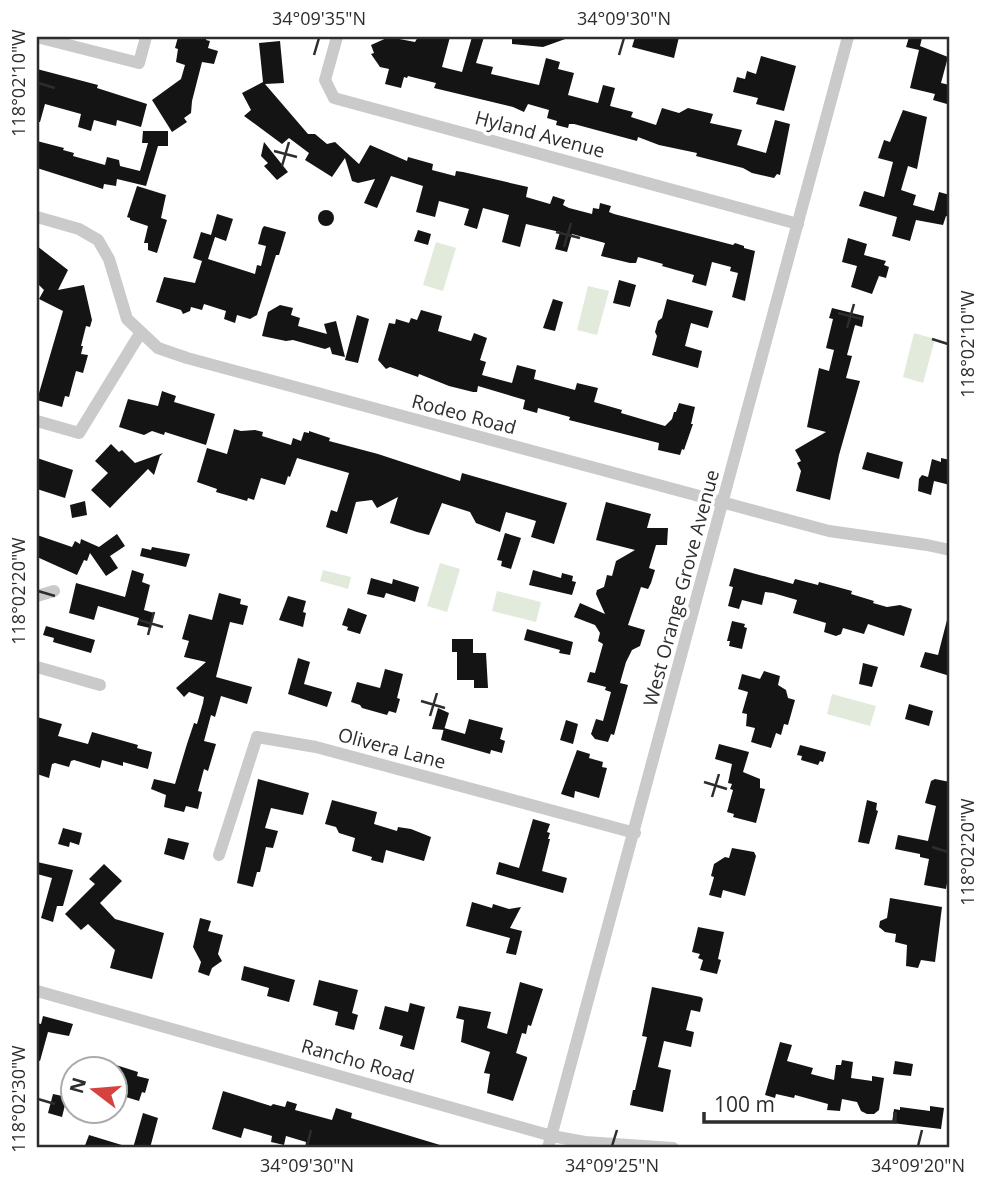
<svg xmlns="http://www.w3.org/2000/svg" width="987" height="1185" font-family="'Open Sans',sans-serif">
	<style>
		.green { fill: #e2eadc }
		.building { fill: #141414 }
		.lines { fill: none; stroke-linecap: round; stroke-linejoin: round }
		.minor { stroke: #cacaca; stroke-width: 12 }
		.ticks { fill: none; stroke: #2d2d2d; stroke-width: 2.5 }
		.labels { text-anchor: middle; stroke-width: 7; stroke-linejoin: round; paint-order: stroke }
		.street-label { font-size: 19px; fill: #2d2d2d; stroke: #fff }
		.neatline { fill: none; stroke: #2d2d2d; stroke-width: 2.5 }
		.ticks-label { font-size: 18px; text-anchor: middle; fill: #2d2d2d }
	</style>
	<rect width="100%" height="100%" fill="#fff"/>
	<g class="green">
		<path d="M436,242l20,6 -13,43 -20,-6z"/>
		<path d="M588,286l21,5 -12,44 -20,-5z"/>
		<path d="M914,333l21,6 -12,44 -20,-6z"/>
		<path d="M440,563l20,6 -13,43 -20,-6z"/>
		<path d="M323,570l28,7 -3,12 -28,-8z"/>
		<path d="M497,591l44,11 -5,20 -44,-11z"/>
		<path d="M832,694l44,12 -6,20 -43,-12z"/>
	</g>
	<g class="building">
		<path d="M178,37h29l-1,3 4,1 -2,7 10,3 -4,13 -12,-2 -10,39 -1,12 -7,5 3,4 -15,10 -20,-32 29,-21 4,-14 -9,-3 2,-13 -3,-1z"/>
		<path d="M389,37l26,5 3,-5h32l-8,30 20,5 10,-35h12l-8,26 17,4 -2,7 48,11 7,-27 14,4 -2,7 16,4 -6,22 30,8 5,-18 12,3 -5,18 23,6 -2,5 25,8 6,-17 17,5 9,-5 25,6 -3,9 32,7 -5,15 29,8 9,-33 15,4 -10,51 -3,-1 -3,4 -22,-5 -9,-5 -47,-12 1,-3 -38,-8 -21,-8 -1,4 -63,-17h-5l-1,4 -12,-3 1,-4 -10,-3 2,-8 -21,-6 -4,8 -11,-5 -79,-19 2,-5 -28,-7 -1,2 -3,-1 -3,11 -16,-4 4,-15 -9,-2 -9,-13 3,-1 -3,-8z"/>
		<path d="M512,37h56v1l-25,9 -31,-3z"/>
		<path d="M635,37h44l-5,21 -42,-11z"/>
		<path d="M909,37l13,1 -2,8 28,11 -7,26 9,2 -3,19 -14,-4 2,-6 -25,-6 9,-38 -13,-3z"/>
		<path d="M280,41l4,42 -19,1 43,50h7l12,10 8,-2 24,22 11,-19 37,16 1,-4 25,7 -1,6 23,6 1,-5 7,1 65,15 -2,10 24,7 3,-8 12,4 -2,5 6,3 23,6 1,-6 6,1 1,-6 11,3 -2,6 5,2 119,31 2,-2 9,3v2l11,3 -10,50 -13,-4 6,-24 -8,-2 1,-4 -19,-5 -6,24 -14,-4 2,-7 -32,-9 1,-2 -25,-7 -2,6h-6l-29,-7 4,-13 -33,-9 -5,18 -12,-3 5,-17 -34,-8 -6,23 -18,-5 7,-27 -26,-7 -6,21 -13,-4 5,-16 -30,-8 -4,16 -19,-5 7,-26 -32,-10 -14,32 -13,-5 11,-24 -17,4 -6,-2 -7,-23 -13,19 -27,-17 4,-7 -20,-15 -7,6 -38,-28 7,-6 -9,-17 21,-11 -4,-39z"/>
		<path d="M761,56l35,10 -12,45 -28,-7 2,-6 -25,-6 4,-15 8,2 2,-8 9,3z"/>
		<path d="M37,69l61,16 -1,3 50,16 -6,23 -24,-7 -1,6 -22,-6 -3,11 -13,-4 3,-13 -36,-10 -5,18h-3z"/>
		<path d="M903,110l24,7 -10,52 -9,-3 -7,24 15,5 -3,10 21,6 5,-19 11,3v22l-4,-1 -3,9 -27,-5 -6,21 -18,-5 5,-19 -38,-11 5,-15 20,6 9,-35 -15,-4 6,-18 6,2z"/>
		<path d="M143,131h25v15h-10l-12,40 -29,-7 -1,7 -12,-2 -1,5 -66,-21v-27l27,7 -1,2 11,3 -1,3 32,9 2,-8 12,3 1,6 20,5 8,-28h-6z"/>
		<path d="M264,142l24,30 -11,8 -13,-14 4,-3 -7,-7z"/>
		<path d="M137,186l29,9 -5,23 6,2 -10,33 -9,-3v-7h-4l4,-17 -18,-6v-2l-3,-1z"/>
		<circle cx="326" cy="218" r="8"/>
		<path d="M217,214l16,5 -7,22 -11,-4 -7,22 47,15 2,-9 4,1 5,-20 -8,-2 4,-15 2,-3 22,6 -7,23h-3l-19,60 -7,4 -13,-4 -2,8 -11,-4 2,-8 -22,-7 -2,6 -11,-3 -1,4 -7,3 -2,-4 -25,-8 8,-25 31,6 7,-22 -9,-3 8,-26 10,3z"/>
		<path d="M418,230l13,4 -3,11 -14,-4z"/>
		<path d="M848,238l19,6 -3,11 22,6 -2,4 5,2 -3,11 -7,-2 -7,18 -21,-7 6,-21 -15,-4z"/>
		<path d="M37,246l31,24 -10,20 26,-5 8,35 -2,7 -4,-1 -5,20h2l-2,8 7,1 -5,18 -7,-2 -7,26 -4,-1 -3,11 -25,-7 26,-89 -24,-12 5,-9 -7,-7z"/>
		<path d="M619,280l17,5 -6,22 -17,-4z"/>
		<path d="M553,299l10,3 -8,29 -12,-3z"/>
		<path d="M667,299l46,12 -5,17 -17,-5 -6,23 17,5 -4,17 -46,-13 5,-19 -2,-4 3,-11 4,-3z"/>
		<path d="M280,305l13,3 -2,7 9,3 -2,8 29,8 -3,-10 12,-3 9,36 -13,-3 -2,-7 -5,2 -32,-9 -7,1 -24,-5 6,-24z"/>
		<path d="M832,308l32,8 -2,11 -7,-2 -8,30 5,1 -6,22 14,3 -21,74 -9,45 -34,-9 5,-20 -4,-8 4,-2 -6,-11 31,-18 -19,-5 12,-59 10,3 5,-21 -8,-2 7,-29 -4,-1z"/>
		<path d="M421,310l21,6 -4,15 33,10 3,-8 13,5 -7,22 6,2 -4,13 30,8 5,-18 19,5 -2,9 41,11 2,-7 21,5 -4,14 28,8 -1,3 44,13 7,-7 2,-7h2l3,-9 16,4 -4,17h2l-9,26 -2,-1 -2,6 -22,-5 1,-7 -90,-23 1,-3 -32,-9 -1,5 -14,-4 2,-9 -47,-14 -1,6h-4l-24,-6 -30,-12 -1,3 -28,-10 -4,2 -8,-9 11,-37 6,1 1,-5 13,4 2,-5 6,2z"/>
		<path d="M357,315l12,4 -11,44 -13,-3z"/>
		<path d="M162,391l14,5 -2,6 41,12 -9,31 -41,-13 -1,3 -12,-4 -8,4 -25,-8 9,-28 30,7z"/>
		<path d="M234,429l7,2 14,-1 8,2 -1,4 29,9 2,-7 8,3 3,-9 5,1v-2l21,7 -1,3 49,13 82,27 2,-8 105,30 -13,41 -23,-7 5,-16 -30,-9 -6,20 -24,-9 -6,-11 -28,-9 -13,32 -12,-3 -27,-9 8,-26 -21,11 -5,-8 -16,2 -9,32 -21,-7 5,-17 6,2 12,-39 -52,-15 -7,19 -2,-1 -3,9 -24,-7 -7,22 -6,-2 -1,3 -31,-9 1,-3 -20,-7 10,-34 20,6z"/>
		<path d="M111,444l8,8 3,-2 13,13 28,-10 -3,3 -6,19 -6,-6 -38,39 -19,-18 17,-17 -13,-12z"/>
		<path d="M867,452l36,10 -4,17 -37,-10z"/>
		<path d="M37,458l36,12 -8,28 -28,-9z"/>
		<path d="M941,458l9,2v25l-16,-4 -3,14 -13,-4 1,-12 3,-4 6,2 4,-18 9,3z"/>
		<path d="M85,501l2,14 -15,3 -2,-13z"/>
		<path d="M606,502l45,12 -4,14h21l-1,17h-11l-7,23 6,2 -4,13 -3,6 -7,-2 -13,38 17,5 -5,16 -8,4 -6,12 -6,21 8,2 -14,50 -3,-1 -3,8 -13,-3 -4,-5 5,-15 7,2 8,-29 -6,-2 1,-3 -19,-5 3,-10 5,1 8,-29 -5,-3 2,-8 -5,-8 -21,-8 6,-14 25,11 -9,-20 1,-4 7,-3 3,-12 5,1 4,-15 19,-11 -39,-10z"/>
		<path d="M505,533l16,5 -10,31 -10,-3 1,-5 -5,-1z"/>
		<path d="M117,534l8,12 -15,10 8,12 -12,8 -16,-23 -3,8 -3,-1 -7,15 -40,-18v-22l35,12 3,-6 5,3 1,-5 18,8z"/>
		<path d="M152,547l38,7 -4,13 -46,-11 2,-8 9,2z"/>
		<path d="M734,568l59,16 2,-5 23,6 1,-3 33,9 -1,3 23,7 -1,2 14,4 13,-2 12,4 -8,27 -36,-12 -4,10 -21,-6 -2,6 -5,2 -12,-4 2,-9 -33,-10 4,-13 -24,-7 -8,-1 -3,13 -20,-5 -3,9 -11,-3 5,-19 -4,-1z"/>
		<path d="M132,570l12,4 -2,8 8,3 -6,25 10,3 -4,15 -13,-3 2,-7 -41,-12 -4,14 -25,-7 7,-30 49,14z"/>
		<path d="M533,570l28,8 1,-5 11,3 -1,5 4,1 -4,13 -43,-10z"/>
		<path d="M371,578l21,6 1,-5 26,8 -4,15 -29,-9 -2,5 -17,-4z"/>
		<path d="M219,593l22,6 -1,5 8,2 -5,19 -13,-3 -14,55 36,10 -5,17 -26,-8 -6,21 -4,-2 -7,26 12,3 -8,27 -4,-2 -6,22 4,1 -4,17 -12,-3 -2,6 -20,-5 2,-12 -15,-6 3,-10 21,5 12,-40 7,-21 3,1 6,-21 1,-6 -15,-5 -5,5 -8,-9 30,-26 -22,-5 5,-16 -7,-2 7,-25 23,6z"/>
		<path d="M288,596l18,5 -3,11 3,1 -3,14 -24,-7z"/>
		<path d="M348,608l19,7 -7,19 -13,-4 1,-3 -6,-2z"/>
		<path d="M947,620h3v56l-30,-9 5,-15 13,3z"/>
		<path d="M732,621l13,3 -1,3 3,1 -5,21 -13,-3 1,-5h-3z"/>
		<path d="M46,626l49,14 -4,13 -38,-11 1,-4 -11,-3z"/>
		<path d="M527,629l46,13 -3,13 -11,-2 1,-3 -36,-10z"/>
		<path d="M452,639h21v14h13l2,35h-14v-8h-17v-28h-5z"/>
		<path d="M298,658l12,4 -6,22 28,8 -5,15 -39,-13z"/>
		<path d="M863,663l15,4 -6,20 -13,-3z"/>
		<path d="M385,669l18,5 -6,24 3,1 -4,14 -7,-2 -2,4 -25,-7 -2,-3 -9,-3 6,-20 23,6z"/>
		<path d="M764,671l16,5 -2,9 8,5 2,8 7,2 -7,25 -4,-1 -3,11 -5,-2 -5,15 -20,-6 4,-14 -9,-2 1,-12 -5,-1 6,-21 -10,-3 4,-15 18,5z"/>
		<path d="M909,704l24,7 -4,15 -24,-7z"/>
		<path d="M438,708l11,5 -5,17 -12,-1z"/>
		<path d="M37,717l25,7 -4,12 30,8 4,-12 46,13 -1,3 15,4 -4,17 -25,-7v4l-21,-6 -2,8 -26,-8 -3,1 -2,6 -14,-4 -3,1 -3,14 -12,-4z"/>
		<path d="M469,719l34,9 -3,11 5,2 -3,12 -11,-3 -1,4 -49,-14 3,-12 21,6z"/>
		<path d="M566,720l12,4 -5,20 -13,-4z"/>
		<path d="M719,744l30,8 -6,20 17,7v9l5,1 -9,34 -23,-6 1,-3 -7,-2 6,-22 -3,-1 2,-5 -4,-1 4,-19 -17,-5z"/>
		<path d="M800,745l26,7 -3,10 -3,-1 -2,4 -17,-5 1,-4 -5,-1z"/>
		<path d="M577,750l13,4 -1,4 14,4 -1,5 5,1 -8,30 -24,-7 -1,7 -13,-4z"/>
		<path d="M258,779l51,14 -6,22 -32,-7 -6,20 13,3 -5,17 -7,-1 -6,25h-3l-4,15 -16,-4z"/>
		<path d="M935,779l15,3v84l-4,23 -22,-4 5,-26 -9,-2v-3l-25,-5 3,-14 30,6 8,-35 -11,-3 6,-22z"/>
		<path d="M332,800l45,12 -3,12 23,7 1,-4 13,2 20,8 -7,24 -38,-11 -3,13 -12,-3 1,-3 -20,-6 3,-13 -16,-5 -3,-6 -11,-3z"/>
		<path d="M867,800l10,3 -1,7 2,1 -9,33 -11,-2z"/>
		<path d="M533,819l17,5 -3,8 3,1 -2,6h2l-8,32 25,7 -4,15 -67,-19 3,-12 20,6z"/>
		<path d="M63,828l19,5 -3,12 -9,-3 -1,5 -11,-3z"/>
		<path d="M168,838l21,5 -5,17 -20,-6z"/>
		<path d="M732,848l22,4 2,4 -11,40 -22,-6 -2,8 -12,-3 5,-18 -3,-1 3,-12 11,-7 4,1z"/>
		<path d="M37,862l36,8 -10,36h-6l-4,16 -12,-4 11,-40 -15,-4z"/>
		<path d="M104,864l18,17 -22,22 15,16 49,14 -12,46 -42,-11 5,-18 -27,-26 -7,6 -16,-16 30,-30 -6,-5z"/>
		<path d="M890,898l52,9 -7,55 -14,-2 -3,8 -12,-2 1,-21 -12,-3 1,-8 -11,-2 -6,-5 1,-6 7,-3z"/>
		<path d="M472,902l20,6 1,-4 16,5 12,-2 -11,21 12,3 -6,24 -10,-2 4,-15 -44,-12z"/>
		<path d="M200,918l11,3 -3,10 15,4 -5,19 4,7 -10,7 -3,8 -11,-4 3,-10 -8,-15z"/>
		<path d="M698,927l26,5 -6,27 3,1 -4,14 -17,-4 3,-10 -5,-2 2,-4 -8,-2z"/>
		<path d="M244,966l51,14 -6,22 -22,-6 2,-8 -28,-8z"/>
		<path d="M319,980l39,10 -6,23 6,2 -4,15 -19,-5 3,-13 -25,-7z"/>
		<path d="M520,982l23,7 -12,37 -3,-1 -2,9 -4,-1 -6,20 11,4v2l-14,42 -26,-8 3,-19 -6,-1 6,-21 -29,-10 3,-22 -8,-2 3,-12 32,6 -4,16 20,6z"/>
		<path d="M652,987l49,10 2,2 -3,13 -9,-2 -5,20 8,2 -3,15 -27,-6 -6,26 13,3 -8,42 -33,-7 3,-15h2l12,-53 -5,-1z"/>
		<path d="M410,1003l15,4 -11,43 -14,-4 3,-10 -24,-7 6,-23 23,6z"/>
		<path d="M43,1016l30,8 -4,12 -21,-4 -8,29 -3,-1v-37l4,1z"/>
		<path d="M780,1042l12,3 -5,16 26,7 -2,6 23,6 2,-15h5l1,-5 11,2 -2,16 21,3v-5l12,2 -5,32 -5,4h-7l-6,-3 -4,-9 -15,-3 -2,12 -13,-1 1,-6 -33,-9 -1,3 -18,-4 -1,4 -10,-3z"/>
		<path d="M895,1061l18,3 -2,12 -18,-2z"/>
		<path d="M116,1065l22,7 -1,4 12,3 -4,14 -3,-1 -3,9 -23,-7z"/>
		<path d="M223,1091l48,15 2,-2 12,3 2,-6 10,3 -2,6 37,10 4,-12 16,5 -1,5 89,27v3h-135l1,-6 -20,-6 -2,9 -13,-3 1,-6 -28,-8 -3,10 -29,-9z"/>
		<path d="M53,1094l14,3 -5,20 -14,-4z"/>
		<path d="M930,1106l14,2 -3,21 -49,-6 2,-14 6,1v-3l30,4z"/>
		<path d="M143,1113l15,5 -8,30h-17z"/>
		<path d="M89,1135l36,11 -1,2h-40z"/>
	</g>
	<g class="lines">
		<g class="minor">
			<path d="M37,37l102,26 7,-26"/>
			<path d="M337,37l-12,43 9,18 464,126"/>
			<path d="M37,217l42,12 19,11 11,19 18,60 31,29 29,10 642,173 98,14 23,5"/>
			<path d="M37,421l42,12 62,-101"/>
			<path d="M37,596l17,-5"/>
			<path d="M37,667l63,18"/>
			<path d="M219,855l38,-118 59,10 319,86"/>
			<path d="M37,991l515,145 33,6 88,6"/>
			<path d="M548,1148l300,-1111"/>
		</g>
	</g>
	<path class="ticks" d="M314,55l5,-17M619,55l5,-17M38,83l17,5M274,151l23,6M282,166l7,-24M556,232l24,6M564,247l7,-24M838,313l24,6M847,328l7,-24M932,339l16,5M38,591l17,5M139,620l24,7M148,635l6,-23M421,701l24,7M430,716l7,-23M704,782l23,7M712,797l7,-23M932,847l16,5M38,1099l17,5M307,1146l4,-16M612,1146l5,-16M918,1146l4,-16"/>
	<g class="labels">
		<g class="street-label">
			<text transform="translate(540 134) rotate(15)" y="7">Hyland Avenue</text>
			<text transform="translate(464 414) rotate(15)" y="7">Rodeo Road</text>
			<text transform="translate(681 588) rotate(-75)" y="7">West Orange Grove Avenue</text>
			<text transform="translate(392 748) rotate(15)" y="7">Olivera Lane</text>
			<text transform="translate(358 1061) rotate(16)" y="7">Rancho Road</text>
		</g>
	</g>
	<rect width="987" height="1185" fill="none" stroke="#ffffff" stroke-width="77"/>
	<g transform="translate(94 1090) rotate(286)"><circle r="33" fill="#ffffff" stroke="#ababab" stroke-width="2"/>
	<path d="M0-5L12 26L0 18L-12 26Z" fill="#d6433e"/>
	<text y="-10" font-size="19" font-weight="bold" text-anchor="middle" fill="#2d2d2d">N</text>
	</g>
	<path d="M704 1112v10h191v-10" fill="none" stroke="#2d2d2d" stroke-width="3.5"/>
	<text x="714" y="1112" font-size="21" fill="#2d2d2d" stroke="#ffffff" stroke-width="5" paint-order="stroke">100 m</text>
	<rect x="38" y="38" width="910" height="1108" class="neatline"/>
	<g class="ticks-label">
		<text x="319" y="25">34°09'35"N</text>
		<text x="624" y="25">34°09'30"N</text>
		<text transform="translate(19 83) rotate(-90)" y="6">118°02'10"W</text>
		<text transform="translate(968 344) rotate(-90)" y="6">118°02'10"W</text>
		<text transform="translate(19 591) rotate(-90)" y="6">118°02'20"W</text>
		<text transform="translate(968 852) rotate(-90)" y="6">118°02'20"W</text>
		<text transform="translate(19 1099) rotate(-90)" y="6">118°02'30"W</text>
		<text x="307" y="1172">34°09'30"N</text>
		<text x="612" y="1172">34°09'25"N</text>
		<text x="918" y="1172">34°09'20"N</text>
	</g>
</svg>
